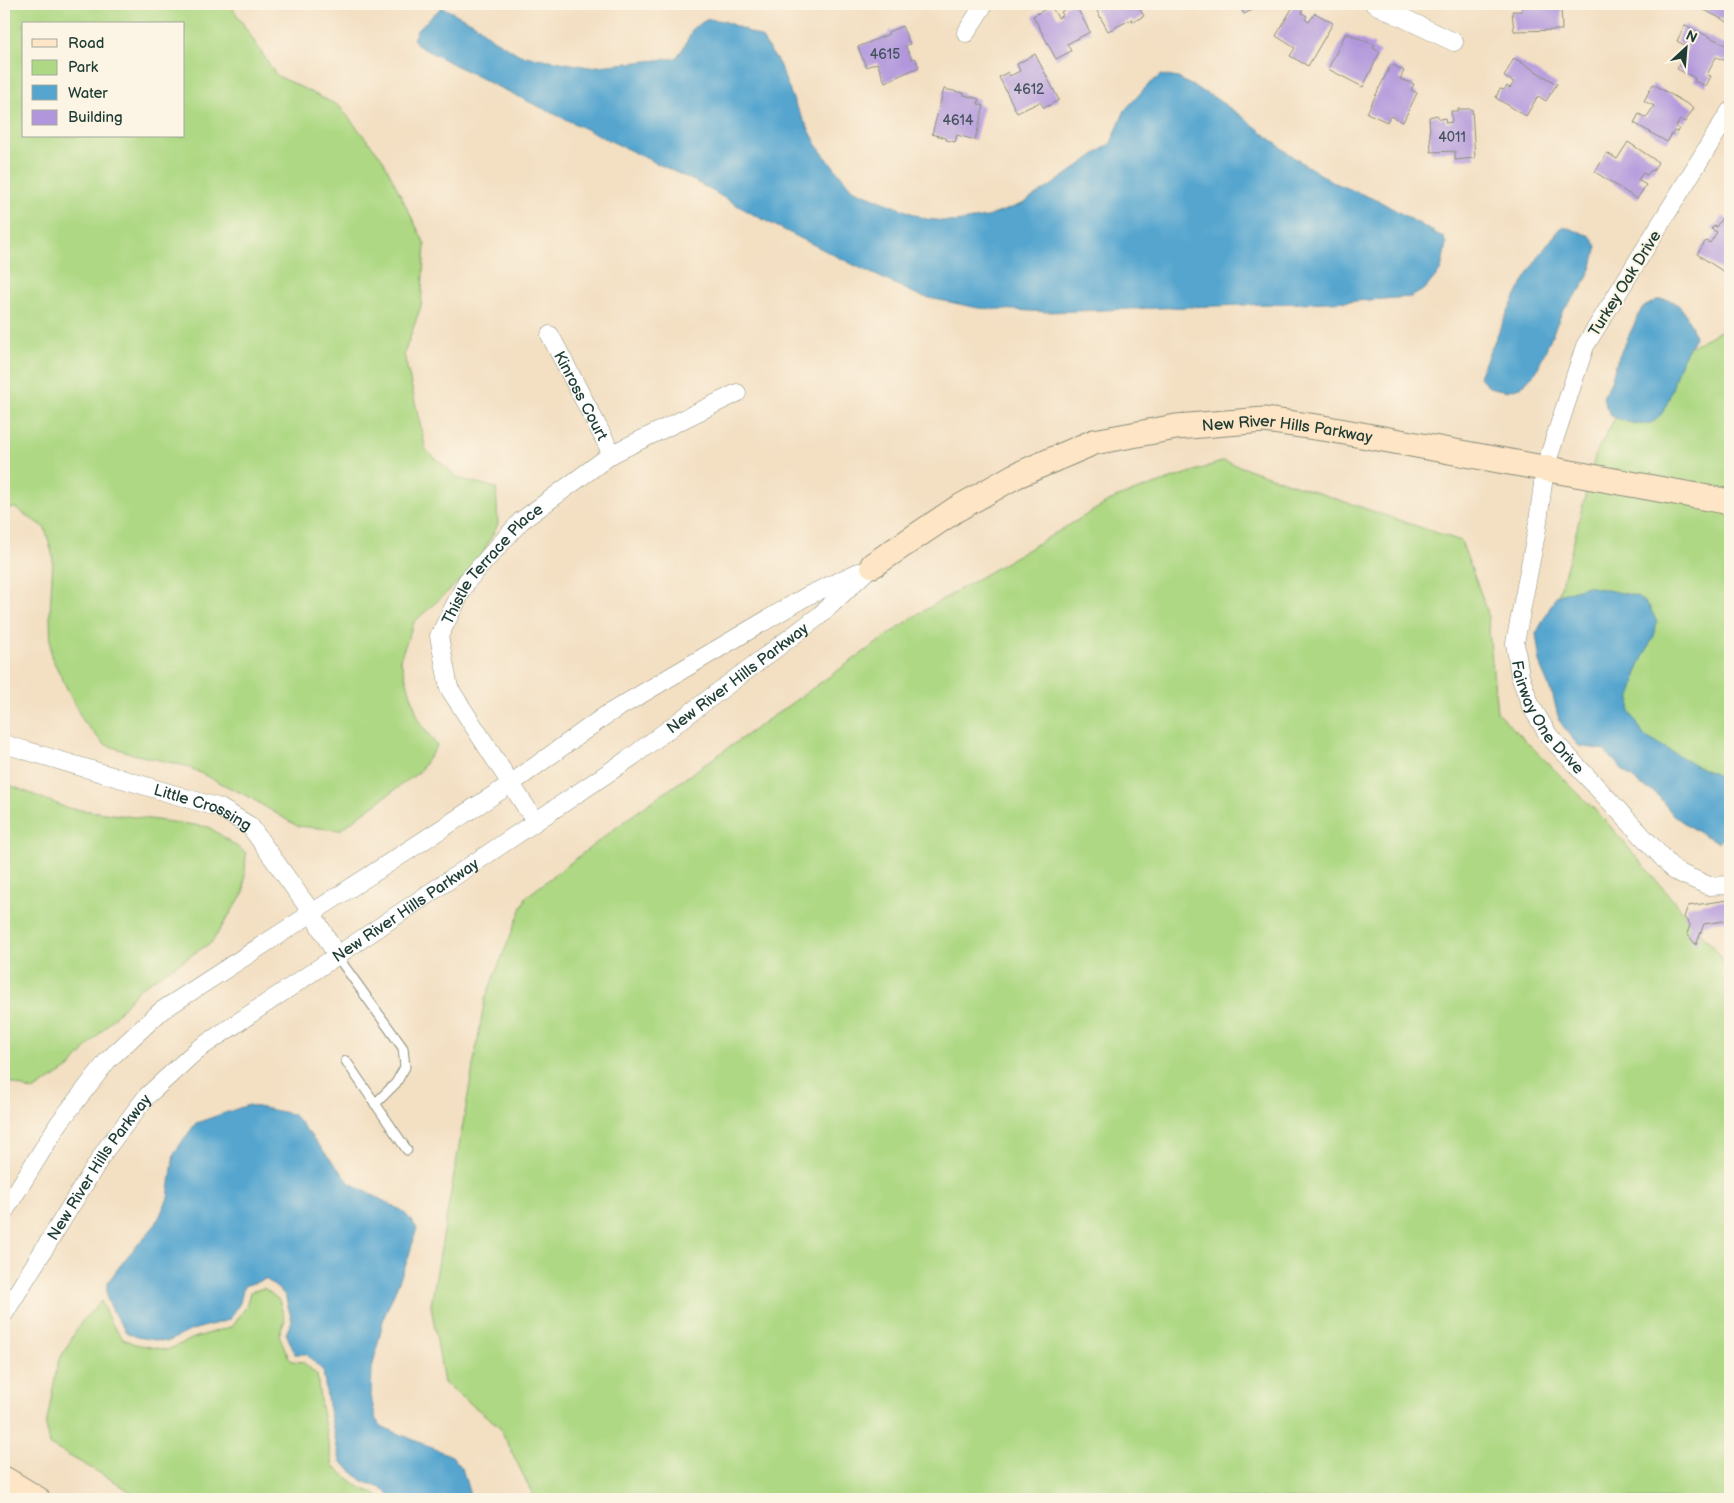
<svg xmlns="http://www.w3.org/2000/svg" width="1734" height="1503" font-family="'Balsamiq Sans',sans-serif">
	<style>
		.green { fill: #aed883; stroke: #668a5c; fill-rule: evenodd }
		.water { fill: #55a5cf; stroke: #3a7182 }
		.building { fill: #b196dc }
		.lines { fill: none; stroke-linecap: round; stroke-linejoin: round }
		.lane-casing { stroke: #898e7b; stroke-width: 11 }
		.street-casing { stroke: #898e7b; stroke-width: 19 }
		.secondary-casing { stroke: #898e7b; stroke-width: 27 }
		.lane { stroke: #fff; stroke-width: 9 }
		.street { stroke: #fff; stroke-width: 18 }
		.secondary { stroke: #fde5c5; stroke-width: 25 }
		.labels { text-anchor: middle; stroke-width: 4; stroke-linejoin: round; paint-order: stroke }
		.number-label { font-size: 14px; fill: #44535e }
		.street-label { font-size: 16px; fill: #1f3d34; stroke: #fcf5e5 }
	</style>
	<rect width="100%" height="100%" fill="#fcf5e5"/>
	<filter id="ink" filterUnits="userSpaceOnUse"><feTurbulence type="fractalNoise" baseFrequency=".02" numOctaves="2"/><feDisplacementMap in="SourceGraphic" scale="10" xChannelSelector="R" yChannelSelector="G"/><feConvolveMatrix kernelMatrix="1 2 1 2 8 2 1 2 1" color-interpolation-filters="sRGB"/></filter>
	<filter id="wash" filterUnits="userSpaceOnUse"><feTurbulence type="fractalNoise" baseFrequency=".0096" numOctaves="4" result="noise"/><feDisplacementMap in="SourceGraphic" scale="20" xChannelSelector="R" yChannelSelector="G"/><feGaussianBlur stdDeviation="1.12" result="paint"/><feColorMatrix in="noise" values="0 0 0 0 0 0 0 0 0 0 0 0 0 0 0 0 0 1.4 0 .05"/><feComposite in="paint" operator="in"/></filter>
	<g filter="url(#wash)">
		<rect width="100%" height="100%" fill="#f3dfc2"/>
		<g class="green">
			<path d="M4,4h226l46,71 63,31 43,52 43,86 -4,62 -17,48 22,96 32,28 38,10 2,36 -22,42 -62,56 -14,37 19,62 18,25 -18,26 -79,58 -43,-4 -48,-29 -63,-31 -53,-12 -29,-10 -21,-23 -32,-65 -1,-42 3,-57 -8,-29 -30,-20h-11zM24,24h160v112h-160z"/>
			<path d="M1730,326v460l-71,-27 -102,-160 14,-47 25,-99 44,-81z"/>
			<path d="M1224,461l237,80 26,69 10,102 107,107 126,148v532h-1195l-36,-73 -55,-43 -13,-78 54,-306 41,-102 104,-80 288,-203 197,-116z"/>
			<path d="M4,783l63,25 142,19 37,26 -2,39 -32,50 -72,46 -71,80 -36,23 -29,-11z"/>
			<path d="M264,1288l15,12 6,20 -6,15 10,23 3,3 11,1 14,13 4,32 12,59 26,21 16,7 6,5h-240l-27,-18 -64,-36 -4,-19 12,-64 24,-41 19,-20 9,21 13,17 12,5 32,6 27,-12 39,-12 13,-19 4,-15z"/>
		</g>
		<g class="water">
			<path d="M442,7l33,17 18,15 27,16 69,12 87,-9 8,-11 9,-19 15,-9 16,2 37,16 18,27 16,40 25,46 32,39 74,30 29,3 32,-5 35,-13 30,-19 59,-42 14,-33 21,-23 15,-12 17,3 37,20 32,22 46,37 40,25 48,20 63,36 2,6 -5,26 -16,19 -14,8 -56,4 -307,11 -70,-4 -58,-12 -66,-31 -98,-49 -56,-32 -206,-99 -74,-38 -7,-8 5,-10z"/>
			<path d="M1563,226l27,10 7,10 -5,21 -11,22 -18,21 -27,62 -15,15 -15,4 -17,-4 -10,-11c23,-51 45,-108 84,-150z"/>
			<path d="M1657,300c4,0 9,-1 12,0 15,4 22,24 26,37 -7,13 -17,28 -20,42 -12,42 -19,56 -64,37l-6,-12 -2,-7 7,-13 8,-26 24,-50z"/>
			<path d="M1587,586l50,10 12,10 8,16 -3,14 -15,29 -8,31 -1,15 14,25 55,31 26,12 5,4v44l-3,8 -9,7 -22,-11 -22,-15 -18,-23 -14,-7 -16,-13 -22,-23 -25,-4 -9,-10 -11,-16 -6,-24 -12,-28 -5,-34 20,-38z"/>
			<path d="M248,1105l45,9 57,69 53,28 14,17 -10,34 -23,55 -12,52 -1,28 5,23 7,7 69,29 10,12 9,31h-78l-10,-10 -20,-8 -23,-20 -12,-56 -5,-34 -17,-17h-11l-9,-21 6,-12 -7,-26 -19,-16 -22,7 -4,17 -11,17 -37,10 -25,12 -30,-5 -11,-5 -10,-15 -9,-18v-16l19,-25 30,-34 12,-26 6,-45 22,-30z"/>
		</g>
		<g id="blocks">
			<g class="building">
				<path d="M1070,4h5l15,28 -23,12 4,7 -15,8 -23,-43 18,-10 7,12 5,-3 -2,-3 4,-3 -1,-2z"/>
				<path d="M1093,4h44l7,12 -11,6 -1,-3 -24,12z"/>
				<path d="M1238,4h27l-21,10z"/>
				<path d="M1522,4h33v2h6l1,24 -48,1 -2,-20h10z"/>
				<path d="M1707,4h23v19l-26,-13z"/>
				<path d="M1294,5l8,3v5l5,3 -2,3 4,3 6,-9 18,10 -25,43 -18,-10 5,-8 -19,-12z"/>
				<path d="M1685,25l45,22v5l-4,9 -10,-4 -9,18 4,1 -5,10 -12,-5 1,-3 -18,-9 11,-22 -11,-6z"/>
				<path d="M902,26l8,18 -5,2 7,13 3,-1 4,9 -34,15 -8,-19 -11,4 -8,-20 31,-13 -1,-2z"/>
				<path d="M1346,33l29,12 -2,3 7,4 -17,35 -35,-18z"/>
				<path d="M1035,54l24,46 -15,8 -4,-6 -23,11 -18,-36 9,-5 2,4 10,-5 -3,-7z"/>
				<path d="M1514,58l43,26 -11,17 -8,-5 -12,20 -30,-18 3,-8 2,-1 3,1 3,-4 3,2 4,-6 -10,-5z"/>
				<path d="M1391,64l13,7 -4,8 14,5 -3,6 6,3 -14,29 -13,-6 -3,6 -20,-9z"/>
				<path d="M1653,84l41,24 -9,14 -5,-2 -4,7 3,1 -2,4 -3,-1 -7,11 -33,-19 5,-9 7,4 8,-12 -10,-5z"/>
				<path d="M944,89l20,4v2l15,4 -1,5 6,2 -9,34 -18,-5 -2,7 -9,-2v-2l-14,-4z"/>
				<path d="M1458,109h14l3,49 -20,2v-9l-24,1 -2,-35 8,-2 3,4 5,-1 1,5 6,-1 -1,-11h7z"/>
				<path d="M1628,142l30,20 -5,9 -2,-1 -4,5 -4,-2 -5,7 8,5 -9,14 -42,-27 12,-19 10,6z"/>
				<path d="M1723,216l7,5v55l-33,-22 9,-13 4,2 7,-11 -6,-3 3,-4 2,2z"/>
				<path d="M1728,900v3l2,-1v18l-26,4 -8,21 -9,-11 3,-9 -6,-8 4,-11z"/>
			</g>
		</g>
	</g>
	<g filter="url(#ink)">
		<use href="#blocks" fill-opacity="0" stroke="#898e7b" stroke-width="1"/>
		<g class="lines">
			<defs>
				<g id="lane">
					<path d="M337,956l66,92 2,19 -9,16 -21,21"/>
					<path d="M346,1061l61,89"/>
				</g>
				<g id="street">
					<path d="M1374,4l80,38"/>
					<path d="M966,33l18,-29"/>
					<path id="s1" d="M1730,111l-145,235 -40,122 -8,61 -22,114 5,33 11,30 18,30 126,135 34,15 21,-1"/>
					<path id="s2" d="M550,335l62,119"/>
					<path id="s3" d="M4,744l216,64 30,18 62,87 25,43"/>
					<path id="s4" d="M535,821l-86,-133 -10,-52 28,-55 54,-60 91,-67 125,-61"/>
					<path d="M4,1212l55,-89 49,-63 53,-49 351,-228 94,-68 201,-119 52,-24"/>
					<path id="s5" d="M4,1314l102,-165 41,-53 50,-46 436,-294 186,-140 54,-51"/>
				</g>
				<g id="secondary">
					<path id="s6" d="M873,565l82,-55 60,-34 79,-34 82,-15 88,-7 59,8 407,74"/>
					<path d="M4,1479l33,20"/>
				</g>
			</defs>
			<use href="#lane" class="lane-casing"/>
			<use href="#street" class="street-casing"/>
			<use href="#secondary" class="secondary-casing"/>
			<use href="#lane" class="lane"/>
			<use href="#street" class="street"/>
			<use href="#secondary" class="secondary"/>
		</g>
	</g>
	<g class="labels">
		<g class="number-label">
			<text x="885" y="59">4615</text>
			<text x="1029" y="94">4612</text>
			<text x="958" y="125">4614</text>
			<text x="1452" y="142">4011</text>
		</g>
		<g class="street-label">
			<text transform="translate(1624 283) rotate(-58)" y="6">Turkey Oak Drive</text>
			<text dy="6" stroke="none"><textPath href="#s2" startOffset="68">Kinross Court</textPath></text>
			<text dy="6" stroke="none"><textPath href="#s6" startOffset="449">New River Hills Parkway</textPath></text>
			<text dy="6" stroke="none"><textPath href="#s4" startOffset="302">Thistle Terrace Place</textPath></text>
			<text dy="6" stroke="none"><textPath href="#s5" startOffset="985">New River Hills Parkway</textPath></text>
			<text dy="6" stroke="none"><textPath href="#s1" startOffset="665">Fairway One Drive</textPath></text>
			<text dy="6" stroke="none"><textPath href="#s3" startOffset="209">Little Crossing</textPath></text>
			<text dy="6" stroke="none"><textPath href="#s5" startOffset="580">New River Hills Parkway</textPath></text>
			<text dy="6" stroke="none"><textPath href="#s5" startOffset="175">New River Hills Parkway</textPath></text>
		</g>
	</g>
	<rect width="1734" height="1503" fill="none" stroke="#fcf5e5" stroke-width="20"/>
	<rect x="22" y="22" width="162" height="115" fill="#fcf5e5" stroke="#a4ab9e"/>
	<rect x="32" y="39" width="25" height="8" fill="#fde5c5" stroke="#a4ab9e"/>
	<text x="68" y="48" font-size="15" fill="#1f3d34">Road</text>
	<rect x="32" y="60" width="25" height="15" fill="#aed883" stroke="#a4ab9e"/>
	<text x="68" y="72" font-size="15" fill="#1f3d34">Park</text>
	<rect x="32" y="85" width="25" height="15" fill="#55a5cf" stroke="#a4ab9e"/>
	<text x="68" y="98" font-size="15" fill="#1f3d34">Water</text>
	<rect x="32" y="110" width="25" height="15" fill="#b196dc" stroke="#a4ab9e"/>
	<text x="68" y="122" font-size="15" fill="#1f3d34">Building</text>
	<g transform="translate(1686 48) rotate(26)" stroke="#fcf5e5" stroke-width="4" paint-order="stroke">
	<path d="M0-4L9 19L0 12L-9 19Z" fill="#1f3d34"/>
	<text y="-8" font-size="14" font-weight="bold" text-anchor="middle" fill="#1f3d34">N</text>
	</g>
</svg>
